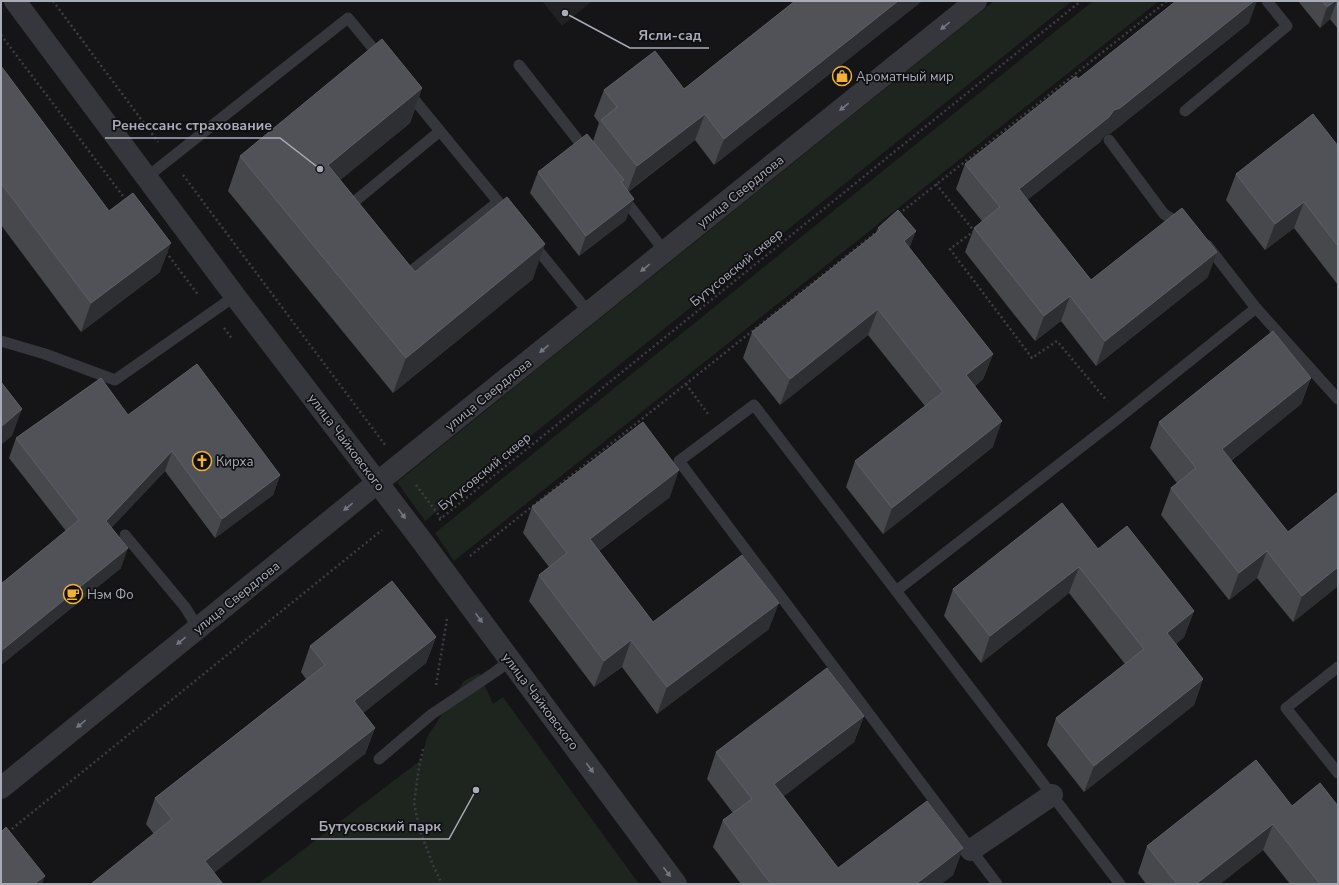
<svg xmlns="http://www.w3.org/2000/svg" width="1339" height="885" font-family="'Nunito Sans',sans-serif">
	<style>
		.built { fill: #212124 }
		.green { fill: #1d251e }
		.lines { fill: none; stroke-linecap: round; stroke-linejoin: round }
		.path { stroke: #3c3e43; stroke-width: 2.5; stroke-dasharray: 2 3; stroke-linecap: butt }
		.lane { stroke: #36373c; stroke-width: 11 }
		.street { stroke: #36373c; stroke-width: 22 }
		.wall { fill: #46484c }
		.shaded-wall { fill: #2e2f32 }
		.building { fill: #515258; stroke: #5e6066 }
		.oneway { fill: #747780 }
		.labels { text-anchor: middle; stroke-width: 3.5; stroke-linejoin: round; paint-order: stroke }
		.poi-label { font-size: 13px; fill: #a7acb7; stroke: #101012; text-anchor: start }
		.street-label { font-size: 13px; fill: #a7acb7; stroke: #101012 }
		.leader { fill: none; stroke: #a7acb7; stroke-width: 1.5 }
		.callout-dot { fill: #a7acb7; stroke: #101012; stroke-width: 1.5 }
		.callout-label { font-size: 14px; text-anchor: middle; font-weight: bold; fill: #a7acb7; stroke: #101012; stroke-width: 3.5; stroke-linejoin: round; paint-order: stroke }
	</style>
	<rect width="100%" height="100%" fill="#151517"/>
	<path class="built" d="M542,1h50l-30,25z"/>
	<g class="green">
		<path d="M994,1h78l-647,520 -28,-39z"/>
		<path d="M1093,1h66l-705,560 -19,-28z"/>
		<path d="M479,673l14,31 10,-7 136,187h-381l163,-124 6,-23 37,-56z"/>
	</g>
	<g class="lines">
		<g class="path">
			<path d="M53,1l105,141"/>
			<path d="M1,35l125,165"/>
			<path d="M183,175l202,270"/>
			<path d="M936,184l38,47 -24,18 82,109 25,-17 50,60"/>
			<path d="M899,214l268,-213"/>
			<path d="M166,252l33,44"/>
			<path d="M224,328l9,12"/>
			<path d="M686,384l22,30"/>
			<path d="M416,485l25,33"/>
			<path d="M439,520l642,-519"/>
			<path d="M470,556l409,-326"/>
			<path d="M436,685l11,-66"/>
			<path d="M423,749l-4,18 -5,36 6,28 13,34 9,19"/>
			<path d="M8,832l374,-302"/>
		</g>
		<g class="lane">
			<path d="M519,65l69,88"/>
			<path d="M408,92l101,123"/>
			<path d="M1185,111l102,-85 -20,-25"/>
			<path d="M1109,140l55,74 18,11"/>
			<path d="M147,177l201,-159 33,40"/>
			<path d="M622,196l43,56"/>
			<path d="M350,210l-2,-3 92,-76"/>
			<path d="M533,244l56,69"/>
			<path d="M1207,245l49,63"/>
			<path d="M403,274l2,2 93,-74"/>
			<path d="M1,341l44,13 70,26 120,-84"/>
			<path d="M125,535l60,72 13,21"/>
			<path d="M896,591l224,-174 136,-109 82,91"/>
			<path d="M1338,667l-52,41 52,65"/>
			<path d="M379,759l53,-45 63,-42 15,-11"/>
			<path d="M997,884l-318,-423 75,-56 366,479"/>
		</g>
		<g class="street">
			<path d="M15,1l220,295 184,241 257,347"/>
			<path d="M1,788l356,-289 619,-498"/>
			<path d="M971,850l81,-55"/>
		</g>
	</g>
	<g class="wall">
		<path d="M795,1h127l-208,164 -19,-25 -67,52 -2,28 -47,36 -49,-63 8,-21 55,-31 6,-18 -5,-7 10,-26 80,-1z"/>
		<path d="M1298,1h40v28l-8,-10 -10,9z"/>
		<path d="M1249,23l-138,110 -6,2 -5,7 -73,58 64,80 117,-3 -112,89 -35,-45 -26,20 -70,-89 9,-24 8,-7 -26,-32 9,-25z"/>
		<path d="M1,66l108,145 51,61 -79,60 -80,-107z"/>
		<path d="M422,88l-12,35 -70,57 75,92 118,7 -140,114 -165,-202 12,-35z"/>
		<path d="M1338,146v139l-44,-57 -29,22 -39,-50 10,-26z"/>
		<path d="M878,228l38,3 -7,17 84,106 -10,25 -8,7 18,61 -110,87 -37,-47 9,-26 70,-55 -57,-71 -88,70 -37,-47 9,-26 124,-98z"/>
		<path d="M1311,378l-10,26 -70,57 57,71 50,-40v94l-45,36 -36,-44 -28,22 -68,-85 10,-27 6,-5 -27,-35 9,-26z"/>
		<path d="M128,415l152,60 -7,20 -58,43 -50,-67 -54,57 10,40 -120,97v-81l65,-53 -57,-73 7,-20z"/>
		<path d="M670,497l-71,54 54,71 116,7 -112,85 -35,-47 -28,20 -65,-86 10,-26 10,-8 -26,-34 9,-26z"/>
		<path d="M1098,549l96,62 -10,26 -8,7 27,35 -9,26 -110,87 -37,-47 9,-27 69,-54 -56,-71 -88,70 -37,-47 9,-27z"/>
		<path d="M436,637l-10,26 -63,50 12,15 -10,26 -211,80 -8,-10 9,-26 151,-119 -5,-7 9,-26z"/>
		<path d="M864,716l-10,26 -71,54 55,72 125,-20 -10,27 -12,9h-200l-28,-37 10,-27 10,-7 -26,-34 9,-27z"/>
		<path d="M1292,806l46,78h-48l-27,-34 -43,34h-74l-8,-11 9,-27z"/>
	</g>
	<g class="shaded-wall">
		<path d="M898,1h24l-208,164 10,-26z"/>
		<path d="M1254,1h3l-8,22 -138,110 -6,2 -5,7 -90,72 9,-25 95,-79z"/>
		<path d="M1335,1h2l-7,18 -10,9 7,-21z"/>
		<path d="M422,88l-12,35 -94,77 12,-35z"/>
		<path d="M705,114l-10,26 -68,52 10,-26z"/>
		<path d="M634,199l-8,21 -47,36 7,-20z"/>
		<path d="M1304,202l-10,26 -29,22 10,-26z"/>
		<path d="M916,231l-10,25 -2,-15z"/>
		<path d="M171,243l-11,29 -79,60 10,-29z"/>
		<path d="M545,244l-12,35 -140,114 13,-35z"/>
		<path d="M1217,252l-9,25 -112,89 9,-25z"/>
		<path d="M1070,296l-9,25 -26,20 9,-25z"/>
		<path d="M878,309l-10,26 -88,70 10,-26z"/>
		<path d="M993,354l-10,25 -27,22 10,-26z"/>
		<path d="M1311,378l-10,26 -89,72 10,-27z"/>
		<path d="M22,409l-10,27 -11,9v-18z"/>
		<path d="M1002,421l-9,26 -110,87 9,-26z"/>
		<path d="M172,451l-7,20 -66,70 7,-20z"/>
		<path d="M679,470l-9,27 -90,68 10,-26z"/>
		<path d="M280,475l-7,20 -58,43 7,-19z"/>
		<path d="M128,548l-7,20 -120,97v-14z"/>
		<path d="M1267,551l-10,27 -28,22 10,-27z"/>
		<path d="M1079,567l-10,26 -88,70 9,-27z"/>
		<path d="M1338,567v19l-45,36 9,-26z"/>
		<path d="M779,603l-10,26 -112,85 10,-27z"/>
		<path d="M1194,611l-10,26 -26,22 9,-26z"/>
		<path d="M436,637l-10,26 -82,65 10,-27z"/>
		<path d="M631,640l-9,27 -28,20 10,-26z"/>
		<path d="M1203,679l-9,26 -110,87 10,-26z"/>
		<path d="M864,716l-10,26 -89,69 9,-27z"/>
		<path d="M375,728l-10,26 -165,130 5,-23z"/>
		<path d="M1273,824l-10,26 -43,34h-24z"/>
		<path d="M963,848l-10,27 -12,9h-25z"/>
		<path d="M45,876l-3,8h-8z"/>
	</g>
	<g class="building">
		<path d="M795,1h103l-174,138 -19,-25 -68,52 -36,-46 16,-13 -13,-17 51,-39 29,38z"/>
		<path d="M1176,1h78l-134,107 -6,2 -5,7 -90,72 72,91 91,-72 35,44 -112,89 -35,-45 -26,20 -70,-88 26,-21 -35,-43 111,-88 2,3z"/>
		<path d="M1322,1h13l-8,6z"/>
		<path d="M382,39l40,49 -94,77 87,107 92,-75 38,47 -139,114 -166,-202z"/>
		<path d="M1,66l108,145 24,-18 38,50 -80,60 -90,-120z"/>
		<path d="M1313,114l25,32v100l-34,-44 -29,22 -39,-50z"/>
		<path d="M587,134l37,46 -3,2 13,17 -48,37 -48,-64z"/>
		<path d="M898,210l18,21 -12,10 89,113 -27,21 36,46 -110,87 -37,-47 88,-69 -65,-83 -88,70 -38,-47 128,-102 -2,-2z"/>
		<path d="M1273,331l38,47 -89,71 66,83 50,-40v75l-36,29 -35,-45 -28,22 -68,-85 25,-20 -37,-46z"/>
		<path d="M197,364l83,111 -58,44 -50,-68 -66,70 22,27 -127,103v-67l78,-64 -63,-82 85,-60 27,37z"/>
		<path d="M1,382l21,27 -21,18z"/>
		<path d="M643,422l36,48 -89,69 63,83 89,-67 37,48 -112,84 -36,-47 -27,21 -65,-86 28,-22 -35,-46z"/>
		<path d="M1062,503l36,46 29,-23 67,85 -27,22 36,46 -109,87 -38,-48 88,-69 -65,-82 -89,69 -37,-47z"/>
		<path d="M392,581l44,56 -82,64 21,27 -170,133 18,23h-132l81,-65 -17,-21 170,-133 -15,-19z"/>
		<path d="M827,668l37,48 -90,68 64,84 89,-67 36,47 -47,36h-145l-48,-64 29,-21 -36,-47z"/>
		<path d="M1256,760l36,46 28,-23 18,23v78h-18l-47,-60 -77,60h-19l-30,-38z"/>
		<path d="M6,827l39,49 -11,8h-33v-52z"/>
	</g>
	<defs><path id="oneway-solid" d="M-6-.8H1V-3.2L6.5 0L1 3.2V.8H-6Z"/></defs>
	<g class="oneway">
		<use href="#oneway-solid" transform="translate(945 26) rotate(141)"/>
		<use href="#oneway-solid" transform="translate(844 107) rotate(141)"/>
		<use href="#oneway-solid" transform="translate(645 268) rotate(141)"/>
		<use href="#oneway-solid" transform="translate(544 349) rotate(141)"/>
		<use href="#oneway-solid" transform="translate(348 507) rotate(141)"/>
		<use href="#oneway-solid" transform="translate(402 514) rotate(53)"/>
		<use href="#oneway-solid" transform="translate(479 618) rotate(54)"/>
		<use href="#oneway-solid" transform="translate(181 641) rotate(141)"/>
		<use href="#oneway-solid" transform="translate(81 724) rotate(141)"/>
		<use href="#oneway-solid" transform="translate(590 768) rotate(53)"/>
		<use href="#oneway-solid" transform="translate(667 872) rotate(53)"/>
	</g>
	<defs>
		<symbol id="shop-ring" viewBox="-11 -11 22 22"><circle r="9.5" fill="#101012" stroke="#f0b134" stroke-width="1.5"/><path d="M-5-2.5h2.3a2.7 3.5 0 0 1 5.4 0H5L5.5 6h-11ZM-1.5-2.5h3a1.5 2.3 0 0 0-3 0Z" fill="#f0b134"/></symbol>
		<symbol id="church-ring" viewBox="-11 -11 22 22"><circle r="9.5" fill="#101012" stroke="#f0b134" stroke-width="1.5"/><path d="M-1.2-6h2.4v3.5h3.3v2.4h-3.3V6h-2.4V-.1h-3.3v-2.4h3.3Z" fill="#f0b134"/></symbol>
		<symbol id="cafe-ring" viewBox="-11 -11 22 22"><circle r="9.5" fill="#101012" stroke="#f0b134" stroke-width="1.5"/><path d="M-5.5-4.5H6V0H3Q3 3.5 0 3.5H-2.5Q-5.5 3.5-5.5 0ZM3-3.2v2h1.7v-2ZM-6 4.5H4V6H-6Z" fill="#f0b134"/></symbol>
	</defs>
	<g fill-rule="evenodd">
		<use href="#shop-ring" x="831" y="65" width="22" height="22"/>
		<use href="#church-ring" x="191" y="450" width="22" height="22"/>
		<use href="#cafe-ring" x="62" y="583" width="22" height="22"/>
	</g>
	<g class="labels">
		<g class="poi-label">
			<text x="856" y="81">Ароматный мир</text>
			<text x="216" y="466">Кирха</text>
			<text x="87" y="599">Нэм Фо</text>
		</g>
		<g class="street-label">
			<text transform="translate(740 191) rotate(-39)" y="5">улица Свердлова</text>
			<text transform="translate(736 267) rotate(-39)" y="5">Бутусовский сквер</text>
			<text transform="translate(488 394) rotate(-39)" y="5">улица Свердлова</text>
			<text transform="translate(347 442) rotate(53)" y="5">улица Чайковского</text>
			<text transform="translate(484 471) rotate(-39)" y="5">Бутусовский сквер</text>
			<text transform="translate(236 597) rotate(-39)" y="5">улица Свердлова</text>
			<text transform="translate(541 701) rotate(53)" y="5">улица Чайковского</text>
		</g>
	</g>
	<path class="leader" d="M565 13L630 48H709M320 169L280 138H105M476 790L449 839H311"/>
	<g class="callout-dot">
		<circle cx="565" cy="13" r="4"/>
		<circle cx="320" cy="169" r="4"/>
		<circle cx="476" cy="790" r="4"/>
	</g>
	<g class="callout-label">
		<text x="670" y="40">Ясли-сад</text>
		<text x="192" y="130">Ренессанс страхование</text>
		<text x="380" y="831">Бутусовский парк</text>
	</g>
	<rect width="1339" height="885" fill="none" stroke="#a7acb7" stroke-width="4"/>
</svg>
